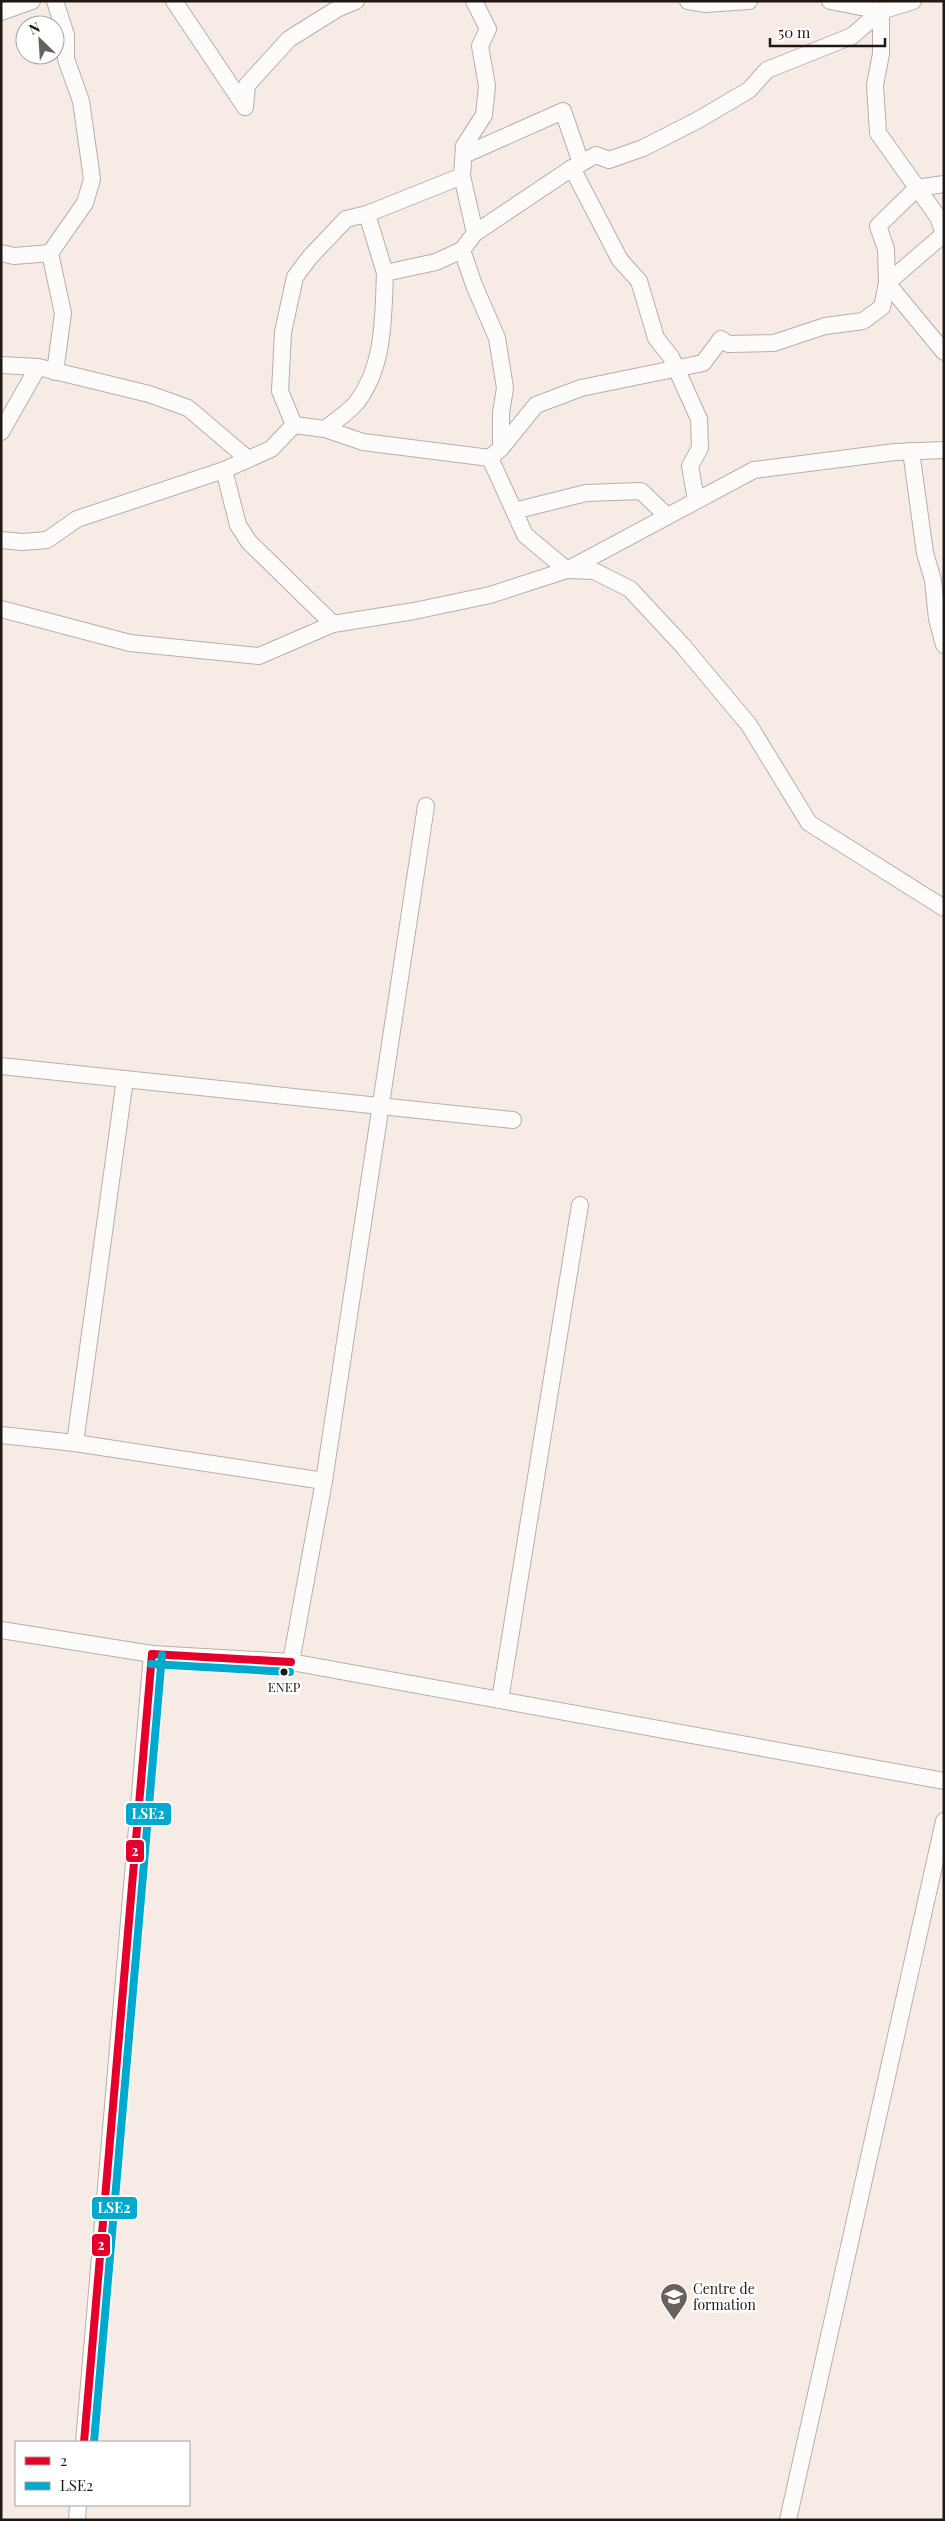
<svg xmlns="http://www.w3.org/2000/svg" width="945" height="2521" font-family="'Playfair Display',serif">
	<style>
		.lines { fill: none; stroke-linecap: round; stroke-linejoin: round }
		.street-casing { stroke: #b9aea9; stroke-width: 18 }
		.street { stroke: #fefcfb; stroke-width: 16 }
		.bus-1-casing { stroke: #fff; stroke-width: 11 }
		.bus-2-casing { stroke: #fff; stroke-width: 11 }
		.bus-1 { stroke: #e4002b; stroke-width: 8 }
		.bus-2 { stroke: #00a9ce; stroke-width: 8 }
		.bus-dot { fill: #201712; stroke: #fff; stroke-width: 2 }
		.labels { text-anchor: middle; stroke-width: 5; stroke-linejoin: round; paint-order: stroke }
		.bus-label { font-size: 13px; fill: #201712; stroke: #fff }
		.poi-label { font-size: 14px; fill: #201712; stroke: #fff; text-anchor: start }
		.line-badge { stroke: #fff; stroke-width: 2 }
		.badge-label { font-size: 14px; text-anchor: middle; font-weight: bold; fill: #fff }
	</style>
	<rect width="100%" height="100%" fill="#f7ebe5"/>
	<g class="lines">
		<defs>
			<g id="street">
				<path d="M55,1l11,34v24l15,42 11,78 -7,24 -35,50 13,60 -8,59"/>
				<path d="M174,1l71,106"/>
				<path d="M474,1l14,28 -8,17 7,40 -3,29 -20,31 -2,30 13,57"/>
				<path d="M688,1l18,3 43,-3"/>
				<path d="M830,1l51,10 32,-10"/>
				<path d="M1,12l31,-11"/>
				<path d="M245,107l2,-22 42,-46 48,-30 19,-8"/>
				<path d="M464,155l99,-44 18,52"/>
				<path d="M572,168l48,92 19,21 17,57 15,19 28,62 1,29 -10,18 6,34"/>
				<path d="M944,184l-27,4 -39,38 8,23 1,34 57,69"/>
				<path d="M367,214l18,59"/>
				<path d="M462,250l12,35 23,53 8,50 -4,25v35"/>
				<path d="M1,253l13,3 36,-3"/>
				<path d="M1,365l37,2"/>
				<path d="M294,425l31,4 38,13 127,16 35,77 42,35 27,1 36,18 53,57 66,79 60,98 135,85"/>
				<path d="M294,425l-14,-34 3,-59 12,-55 15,-20 36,-38 21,-5 95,-38"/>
				<path d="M325,429c10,-8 24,-17 32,-27 28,-37 26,-85 28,-129l51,-11 26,-12 13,-17 97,-65 24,-13 13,5 34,-12 55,-28 51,-30 18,-20 85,-34 29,-25v43l-6,31 3,48 60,84 6,17"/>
				<path d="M1,432l37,-65 111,27 39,14 60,51"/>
				<path d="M911,451l14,102 8,27 4,39 7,26"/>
				<path d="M490,458l11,-10 35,-43 45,-17 122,-25 18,-24 7,5 46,-1 51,-17 38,-5 19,-14 5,-24 57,-49"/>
				<path d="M224,470l14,55 11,17 84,82"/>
				<path d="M514,511l72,-18 55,-2 26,25"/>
				<path d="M1,540l21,2 25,-2 30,-21 147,-49 47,-21 23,-24"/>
				<path d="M1,609l129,34 129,13 74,-32 81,-13 76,-16 77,-25 187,-100 141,-18 49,-2"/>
				<path d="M1,1066l512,54"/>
				<path d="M1,1435l74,8 249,38"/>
				<path d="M75,1443l50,-364"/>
				<path d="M1,1630l151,24 139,8 653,119"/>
				<path d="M291,1662l33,-181 102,-675"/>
				<path d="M500,1700l80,-495"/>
				<path d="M84,2442l68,-788"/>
				<path d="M77,2520l1,-15"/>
				<path d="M788,2520l156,-699"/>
			</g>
		</defs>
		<use href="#street" class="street-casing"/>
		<use href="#street" class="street"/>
		<defs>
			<g id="bus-1">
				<path d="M152,1654l139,8"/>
				<path d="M84,2442l68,-788"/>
			</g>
			<g id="bus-2">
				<path d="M151,1664l139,8"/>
				<path d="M94,2442l68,-787"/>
			</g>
		</defs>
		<use href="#bus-1" class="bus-1-casing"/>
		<use href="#bus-2" class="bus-2-casing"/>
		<use href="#bus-1" class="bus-1"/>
		<use href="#bus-2" class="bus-2"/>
	</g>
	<defs>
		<symbol id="university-pin" viewBox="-11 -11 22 30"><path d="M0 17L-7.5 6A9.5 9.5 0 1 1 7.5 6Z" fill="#6b615c" stroke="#fff"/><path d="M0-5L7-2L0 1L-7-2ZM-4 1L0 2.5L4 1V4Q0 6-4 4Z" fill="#fff"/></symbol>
	</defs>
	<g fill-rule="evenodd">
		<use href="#university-pin" x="658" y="2281" width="32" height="43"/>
	</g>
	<circle class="bus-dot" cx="284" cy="1672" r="4.5"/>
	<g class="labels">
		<g class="bus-label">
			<text x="284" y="1692">ENEP</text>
		</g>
		<g class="poi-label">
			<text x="693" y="2294">Centre de<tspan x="693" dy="16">formation</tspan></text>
		</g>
	</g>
	<g class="line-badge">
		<rect x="125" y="1802" width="47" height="24" rx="5" fill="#00a9ce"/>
		<rect x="125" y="1839" width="20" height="24" rx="5" fill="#e4002b"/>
		<rect x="91" y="2196" width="47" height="24" rx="5" fill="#00a9ce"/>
		<rect x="91" y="2233" width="20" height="24" rx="5" fill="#e4002b"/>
	</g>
	<g class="badge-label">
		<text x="148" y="1819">LSE2</text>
		<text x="135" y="1856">2</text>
		<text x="114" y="2213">LSE2</text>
		<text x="101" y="2250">2</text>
	</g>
	<rect width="945" height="2521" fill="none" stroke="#201712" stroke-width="5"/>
	<rect x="15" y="2441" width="175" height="65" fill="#ffffff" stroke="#a6a2a0"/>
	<rect x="25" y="2457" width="25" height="8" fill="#e4002b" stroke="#a6a2a0"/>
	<text x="60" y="2466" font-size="15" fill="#201712">2</text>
	<rect x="25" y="2482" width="25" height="8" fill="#00a9ce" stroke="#a6a2a0"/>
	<text x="60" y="2491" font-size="15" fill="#201712">LSE2</text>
	<g transform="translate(40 40) rotate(335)"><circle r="24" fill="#ffffff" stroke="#a6a2a0"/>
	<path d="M0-4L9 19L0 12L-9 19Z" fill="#6b615c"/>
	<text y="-8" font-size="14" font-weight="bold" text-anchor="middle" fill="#201712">N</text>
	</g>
	<path d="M770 38v8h115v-8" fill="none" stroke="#201712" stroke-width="2.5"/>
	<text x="778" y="38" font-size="15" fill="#201712" stroke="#ffffff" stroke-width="4" paint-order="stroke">50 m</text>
</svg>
